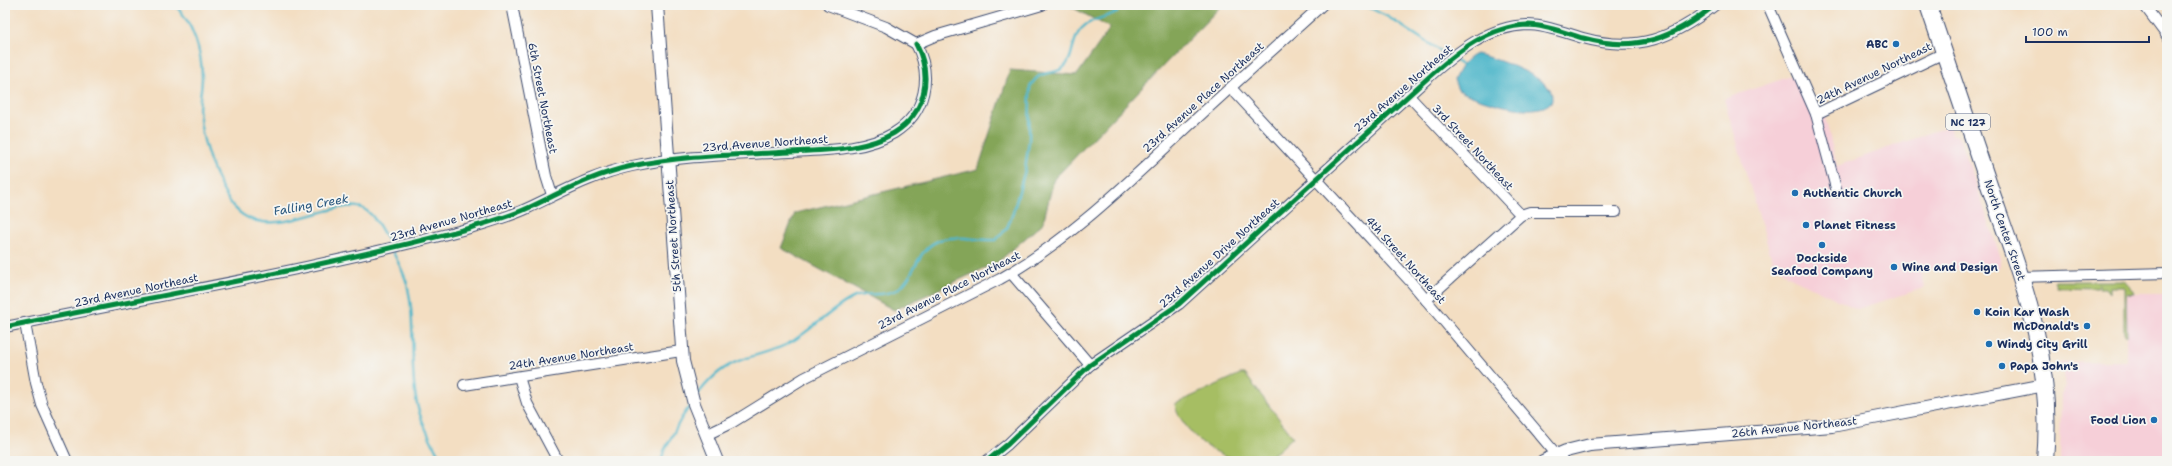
<svg xmlns="http://www.w3.org/2000/svg" width="2172" height="466" font-family="'Shantell Sans',sans-serif">
	<style>
		.built { fill: #f6cfd8 }
		.green { fill: #a6be63; stroke: #607660 }
		.forest { fill: #84a559; stroke: #506a5c }
		.water { fill: #4bb5c9; stroke: #337294 }
		.lines { fill: none; stroke-linecap: round; stroke-linejoin: round }
		.stream { stroke: #4bb5c9; stroke-width: 2.5 }
		.minor-casing { stroke: #3b496d; stroke-width: 12 }
		.tertiary-casing { stroke: #3b496d; stroke-width: 14 }
		.primary-casing { stroke: #3b496d; stroke-width: 18 }
		.minor { stroke: #fff; stroke-width: 10 }
		.tertiary { stroke: #fff; stroke-width: 12 }
		.primary { stroke: #fff; stroke-width: 16 }
		.cycleway-casing { stroke: #f6f6f2; stroke-width: 8 }
		.cycleway { stroke: #00873e; stroke-width: 5 }
		.poi-dot { fill: #1f6fb2; stroke: #f6f6f2; stroke-width: 1.5 }
		.labels { text-anchor: middle; stroke-width: 3.5; stroke-linejoin: round; paint-order: stroke }
		.shield { fill: #f6f6f2; stroke: #5d6b8a; stroke-width: 1 }
		.shield-label { font-size: 10px; font-weight: bold; fill: #1b2f5e }
		.poi-label { font-size: 11px; font-weight: bold; fill: #1b2f5e; stroke: #f6f6f2; text-anchor: start }
		.street-label { font-size: 11px; fill: #1b2f5e; stroke: #f6f6f2 }
		.water-label { font-size: 12px; font-style: italic; fill: #29577e; stroke: #f6f6f2 }
	</style>
	<rect width="100%" height="100%" fill="#f6f6f2"/>
	<filter id="ink" filterUnits="userSpaceOnUse"><feTurbulence type="fractalNoise" baseFrequency=".025" numOctaves="2"/><feDisplacementMap in="SourceGraphic" scale="8" xChannelSelector="R" yChannelSelector="G"/><feConvolveMatrix kernelMatrix="1 2 1 2 8 2 1 2 1" color-interpolation-filters="sRGB"/></filter>
	<filter id="wash" filterUnits="userSpaceOnUse"><feTurbulence type="fractalNoise" baseFrequency=".012" numOctaves="4" result="noise"/><feDisplacementMap in="SourceGraphic" scale="16" xChannelSelector="R" yChannelSelector="G"/><feGaussianBlur stdDeviation="0.9" result="paint"/><feColorMatrix in="noise" values="0 0 0 0 0 0 0 0 0 0 0 0 0 0 0 0 0 1.4 0 .05"/><feComposite in="paint" operator="in"/></filter>
	<g filter="url(#wash)">
		<rect width="100%" height="100%" fill="#f3dec2"/>
		<g class="built">
			<path d="M1794,75l22,46 9,-4 12,49 112,-40 3,10h5l4,5 40,117v6l-4,5h-77l4,19 -67,21 -69,-33 -16,-16 -48,-161z"/>
			<path d="M2126,293h41v168h-107l1,-66 5,-8 -3,-20 -5,-5 68,-1z"/>
		</g>
		<g class="green">
			<path d="M2054,281h70l6,4 4,8 -8,1 1,41h-3v-48h-14v6l-4,-5h-7v-4h-1l-1,4 -41,-1z"/>
			<path d="M1240,374h5l48,63c-8,7 -18,18 -27,21 -31,8 -62,-8 -80,-32 -5,-7 -10,-13 -11,-22z"/>
		</g>
		<path class="forest" d="M1068,5h154l-168,174 -11,44 -45,39 -104,48 -113,-62 14,-35 183,-44 32,-99 67,5 33,-47z"/>
		<path class="water" d="M1476,54c19,4 61,19 74,35 2,3 2,7 2,12 -14,20 -77,-2 -94,-11l-4,-10c5,-11 10,-21 22,-26z"/>
		<g class="lines">
			<g class="stream">
				<path d="M175,5c18,18 27,47 27,72 0,11 -3,23 -3,34 2,24 8,45 18,67 6,13 13,28 26,37 35,24 96,-19 121,-6 12,7 19,24 26,36"/>
				<path d="M1364,5l24,12 62,40"/>
				<path d="M1454,60l9,6"/>
				<path d="M392,250c5,11 12,22 15,34 10,40 1,83 11,124 5,19 15,36 24,53"/>
				<path d="M696,397c10,-14 22,-27 38,-34 18,-9 39,-10 57,-21 21,-12 43,-36 64,-45 13,-5 29,0 41,-7 19,-10 19,-40 42,-49 18,-7 39,0 58,-1l11,-12 6,-15 12,-43 4,-29 1,-54c11,-20 20,-10 33,-19 11,-8 8,-28 18,-39 9,-10 24,-11 36,-17l2,-7"/>
				<path d="M661,461l3,-10 17,-32 10,-15"/>
			</g>
		</g>
	</g>
	<g filter="url(#ink)">
		<g class="lines">
			<defs>
				<g id="minor">
					<path d="M512,5l34,171 6,19"/>
					<path d="M828,5l58,22 30,17 19,-8 107,-31"/>
					<path d="M1768,5l48,109 21,78"/>
					<path d="M2144,5l23,31"/>
					<path d="M1231,88l179,193 152,180"/>
					<path d="M1408,95l113,120"/>
					<path d="M1816,114l128,-61"/>
					<path d="M1011,273l79,92"/>
					<path d="M2022,277l145,-4"/>
					<path d="M1426,300l95,-85 9,-3h86"/>
					<path d="M25,323l11,60 6,22 25,56"/>
					<path d="M5,327c155,-32 312,-58 465,-99 19,-6 39,-11 58,-20 34,-16 66,-34 104,-42 51,-11 105,-11 158,-14 33,-2 74,-1 104,-19 32,-20 39,-57 22,-89"/>
					<path d="M519,377l8,26 30,56"/>
					<path d="M464,385l217,-34"/>
					<path d="M706,435l27,-13 71,-44 196,-99c68,-38 124,-93 180,-145 47,-44 95,-86 142,-129"/>
					<path d="M987,461l21,-17 82,-79 89,-61 251,-228c27,-24 59,-50 97,-51 18,0 39,8 56,13 54,15 90,0 132,-33"/>
				</g>
				<g id="tertiary">
					<path d="M657,5l26,356 11,43 23,57"/>
					<path d="M1543,461l23,-10 24,-6 242,-19 213,-41"/>
				</g>
				<path id="primary" d="M1928,5c21,62 42,124 63,186 33,94 63,168 54,270"/>
			</defs>
			<use href="#minor" class="minor-casing"/>
			<use href="#tertiary" class="tertiary-casing"/>
			<use href="#primary" class="primary-casing"/>
			<use href="#minor" class="minor"/>
			<use href="#tertiary" class="tertiary"/>
			<use href="#primary" class="primary"/>
			<defs>
				<g id="cycleway">
					<path d="M5,327c155,-32 312,-58 465,-99 19,-6 39,-11 58,-20 34,-16 66,-34 104,-42 51,-11 105,-11 158,-14 33,-2 74,-1 104,-19 32,-20 39,-57 22,-89"/>
					<path d="M987,461l21,-17 82,-79 89,-61 251,-228c27,-24 59,-50 97,-51 18,0 39,8 56,13 54,15 90,0 132,-33"/>
				</g>
			</defs>
			<use href="#cycleway" class="cycleway-casing"/>
			<use href="#cycleway" class="cycleway"/>
		</g>
	</g>
	<g class="poi-dot">
		<circle cx="1896" cy="44" r="4"/>
		<circle cx="1795" cy="193" r="4"/>
		<circle cx="1806" cy="225" r="4"/>
		<circle cx="1822" cy="245" r="4"/>
		<circle cx="1894" cy="267" r="4"/>
		<circle cx="1977" cy="312" r="4"/>
		<circle cx="2087" cy="326" r="4"/>
		<circle cx="1989" cy="344" r="4"/>
		<circle cx="2002" cy="366" r="4"/>
		<circle cx="2154" cy="420" r="4"/>
	</g>
	<g class="labels">
		<rect class="shield" x="1946" y="114" width="44" height="16" rx="3"/>
		<g class="shield-label">
			<text x="1968" y="126">NC 127</text>
		</g>
		<g class="poi-label">
			<text x="1888" y="48" text-anchor="end">ABC</text>
			<text x="1803" y="197">Authentic Church</text>
			<text x="1814" y="229">Planet Fitness</text>
			<text x="1822" y="262" text-anchor="middle">Dockside<tspan x="1822" dy="13">Seafood Company</tspan></text>
			<text x="1902" y="271">Wine and Design</text>
			<text x="1985" y="316">Koin Kar Wash</text>
			<text x="2079" y="330" text-anchor="end">McDonald's</text>
			<text x="1997" y="348">Windy City Grill</text>
			<text x="2010" y="370">Papa John's</text>
			<text x="2146" y="424" text-anchor="end">Food Lion</text>
		</g>
		<g class="street-label">
			<text transform="translate(1874 73) rotate(-26)" y="4">24th Avenue Northeast</text>
			<text transform="translate(1403 88) rotate(-41)" y="4">23rd Avenue Northeast</text>
			<text transform="translate(1203 97) rotate(-42)" y="4">23rd Avenue Place Northeast</text>
			<text transform="translate(543 98) rotate(79)" y="4">6th Street Northeast</text>
			<text transform="translate(765 143) rotate(-4)" y="4">23rd Avenue Northeast</text>
			<text transform="translate(1473 147) rotate(47)" y="4">3rd Street Northeast</text>
			<text transform="translate(451 220) rotate(-16)" y="4">23rd Avenue Northeast</text>
			<text transform="translate(2005 230) rotate(71)" y="4">North Center Street</text>
			<text transform="translate(673 236) rotate(-94)" y="4">5th Street Northeast</text>
			<text transform="translate(1219 253) rotate(-42)" y="4">23rd Avenue Drive Northeast</text>
			<text transform="translate(1406 260) rotate(48)" y="4">4th Street Northeast</text>
			<text transform="translate(136 290) rotate(-12)" y="4">23rd Avenue Northeast</text>
			<text transform="translate(949 290) rotate(-27)" y="4">23rd Avenue Place Northeast</text>
			<text transform="translate(571 356) rotate(-9)" y="4">24th Avenue Northeast</text>
			<text transform="translate(1794 427) rotate(-6)" y="4">26th Avenue Northeast</text>
		</g>
		<g class="water-label">
			<text transform="translate(311 205) rotate(-10)" y="4">Falling Creek</text>
		</g>
	</g>
	<rect width="2172" height="466" fill="none" stroke="#f6f6f2" stroke-width="20"/>
	<path d="M2026 36v6h123v-6" fill="none" stroke="#1b2f5e" stroke-width="2"/>
	<text x="2032" y="36" font-size="12" fill="#1b2f5e" stroke="#f6f6f2" stroke-width="3" paint-order="stroke">100 m</text>
</svg>
